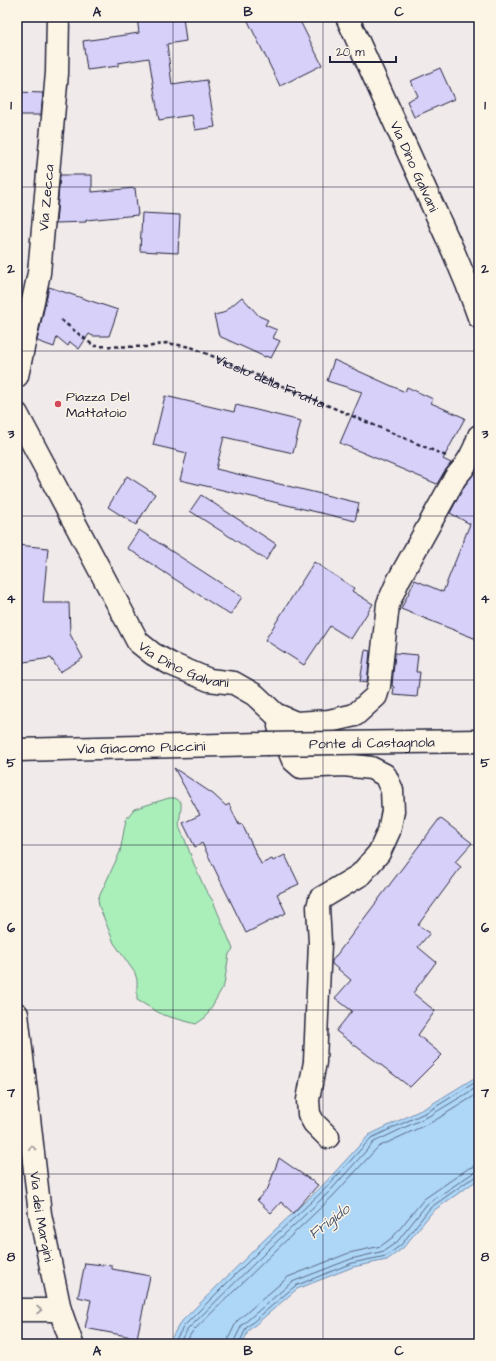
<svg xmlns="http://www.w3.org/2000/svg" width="496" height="1361" font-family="'Architects Daughter',sans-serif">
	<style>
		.green { fill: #aaeeb9; stroke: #66887a }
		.water { fill: #add6f7; stroke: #758eac }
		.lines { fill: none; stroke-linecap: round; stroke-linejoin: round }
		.shore { stroke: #5a6a86; stroke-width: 1 }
		.building { fill: #d7d1fa; stroke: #22223b }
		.minor-casing { stroke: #22223b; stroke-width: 25 }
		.major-casing { stroke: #22223b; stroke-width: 25 }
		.path { stroke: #22223b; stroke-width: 2.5; stroke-dasharray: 4 3; stroke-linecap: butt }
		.minor { stroke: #fcf5e5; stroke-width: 22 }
		.major { stroke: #fcf5e5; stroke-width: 22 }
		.major-bridge-casing { stroke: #22223b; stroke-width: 25; stroke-linecap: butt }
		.major-bridge { stroke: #fcf5e5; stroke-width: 22 }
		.oneway { stroke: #9a9698 }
		.grid { fill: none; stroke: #22223b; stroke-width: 1; stroke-opacity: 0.55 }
		.poi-dot { fill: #d1495b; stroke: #fcf5e5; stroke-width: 1.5 }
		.labels { text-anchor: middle; stroke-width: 3; stroke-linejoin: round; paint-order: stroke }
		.street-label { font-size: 14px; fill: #22223b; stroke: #fcf5e5 }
		.poi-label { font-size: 14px; fill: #22223b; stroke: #fcf5e5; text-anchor: start }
		.water-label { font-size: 15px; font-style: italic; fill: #4c5873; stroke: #fcf5e5 }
		.neatline { fill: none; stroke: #22223b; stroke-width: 1.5 }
		.grid-label { font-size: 13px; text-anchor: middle; font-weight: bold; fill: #22223b }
	</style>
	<rect width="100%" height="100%" fill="#f1eaeb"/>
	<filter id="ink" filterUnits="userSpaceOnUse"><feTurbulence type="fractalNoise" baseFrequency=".025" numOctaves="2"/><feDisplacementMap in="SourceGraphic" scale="8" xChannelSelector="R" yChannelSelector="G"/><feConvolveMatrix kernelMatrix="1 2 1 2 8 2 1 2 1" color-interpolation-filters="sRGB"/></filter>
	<g filter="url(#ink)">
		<path class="green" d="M169,798h6l6,4c1,15 -6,21 3,35l10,27 11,25 8,12 20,48 -4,5 -5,31 -18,32 -10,7 -33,-9 -26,-15v-20l-2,-7 -21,-30 -15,-37 -1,-7 22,-47 6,-33 8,-10z"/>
		<path class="water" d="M479,1075v104l-46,32 -30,37 -16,12 -34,7 -56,22 -49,42 -5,13h-75l12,-21 83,-82 59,-55 47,-51 58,-28z"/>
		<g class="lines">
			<g class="shore">
				<path d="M173,1344l11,-18 82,-82 59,-55 46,-51 58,-27 50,-31"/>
				<path d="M178,1344l10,-15 82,-81 59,-56 45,-50 57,-27 48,-29"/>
				<path d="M185,1344l7,-12 82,-80 59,-56 45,-49 56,-26 45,-28"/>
				<path d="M228,1344l1,-7 8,-16 51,-44 61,-24 32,-7 12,-9 31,-38 45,-31 10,-3"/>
				<path d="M234,1344l1,-5 7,-14 50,-43 59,-23 33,-8 13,-9 30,-38 46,-31 6,-2"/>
				<path d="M239,1344l7,-16 49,-42 57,-23 34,-7 15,-11 29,-37 38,-27 8,-4 3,-1"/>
			</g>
		</g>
		<g class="building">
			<path d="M137,17h46l3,24 -19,3 5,41 35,-5 8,47 -20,3 -3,-15 -33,5 -10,-62 -31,5v3l-31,4 -4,-29 56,-8z"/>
			<path d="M246,17h52l24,48 -42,21z"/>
			<path d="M440,68l14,31 -40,18 -7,-16 11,-5 -7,-15z"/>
			<path d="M17,92l26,1 -2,22h-24z"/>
			<path d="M60,175h32v17l43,-4 3,27 -52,5v2l-30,1z"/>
			<path d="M142,213l38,2 -2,38 -38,-2z"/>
			<path d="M49,287l69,23 -9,26h-16l-4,-2 -10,15 -9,-7 -2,4 -11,-9 -3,10 -17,-6z"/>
			<path d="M17,292l5,1 -4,20h-1z"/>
			<path d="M242,297l17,19 9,4 -3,5 12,5 -4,8 7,3 -9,17 -6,-2v1l-46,-21 -5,-21 9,-2z"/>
			<path d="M334,360l71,32 2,-5 26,12 -2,4 34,15 -22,41 8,4 -7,9 -7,12 -97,-41 22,-51 -35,-11z"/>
			<path d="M165,396l69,16 2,-7 65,16 -8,32 -69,-16 -8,32 143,34 -4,18 -175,-41 7,-27 -34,-8z"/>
			<path d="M479,467v173l-78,-31 14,-29 28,12 27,-68 -20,-11 15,-28z"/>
			<path d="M127,476l28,18 -19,31 -28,-18z"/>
			<path d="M201,495l75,49 -10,16 -76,-49z"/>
			<path d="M139,530l103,67 -12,18 -103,-67z"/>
			<path d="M17,545l31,3 -5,55h26l1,31 13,24 -23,14 -9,-14 -34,5z"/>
			<path d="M314,562l40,26 -2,3 21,13 -22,35 -21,-13 -26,39 -39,-25z"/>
			<path d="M365,650l5,1 -3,32 -7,-1z"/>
			<path d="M395,653l23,2 -2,17h4l-3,25 -24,-2 1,-8 -2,-1z"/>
			<path d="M174,768l39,26 13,12 3,-2 10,21 3,-1 19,40 11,-5 1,2 12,-6 14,29 -22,10 9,19 -40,20 -44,-90 -7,4 -12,-24 17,-8z"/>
			<path d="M440,818l32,25 -17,19 6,5 -43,58 12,8 -12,14 18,15 -23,31 22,18 -17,24 24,20 -32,32 -74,-56 16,-20 -17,-13 16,-18 -19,-16v-3z"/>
			<path d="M279,1158l39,27 -25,28 -12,-11 -10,11 -14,-13 11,-12z"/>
			<path d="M85,1263l27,3v3l38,7 -13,62 -52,-10 6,-28 -13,-3z"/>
		</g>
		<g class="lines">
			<defs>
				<g id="minor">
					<path id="s2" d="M347,17l107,236 13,31 12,33"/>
					<path id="s3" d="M17,376l22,-103 18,-200 1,-56"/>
					<path id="s4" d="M17,414l121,228 15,12 18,10 38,16 25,3 21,12 20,19 21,9 33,-2 26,-6 21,-19 3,-10 9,-82 10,-23 57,-103c12,-13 19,-25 24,-42"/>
					<path d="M279,726l14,34 8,7 43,-2 27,3 14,7 7,15 1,21 -4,20 -10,22 -19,22 -40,24 -2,8 2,36 -5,119 -7,38 1,14 5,9 14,14"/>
					<path id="s5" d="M17,1014l23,200 20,96 12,34"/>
					<path d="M17,1310h43"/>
				</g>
				<g id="major">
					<path id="s6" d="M17,750l249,-6"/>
				</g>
			</defs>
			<use href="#minor" class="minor-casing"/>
			<use href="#major" class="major-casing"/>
			<path class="path" id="s1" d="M61,320l33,26 54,1 18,-4 25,4 255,109"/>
			<use href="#minor" class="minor"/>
			<use href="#major" class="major"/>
			<defs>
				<g id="major-bridge">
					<path id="s7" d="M266,744l213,-3"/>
				</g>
			</defs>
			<use href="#major-bridge" class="major-bridge-casing"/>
			<use href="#major-bridge" class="major-bridge"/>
		</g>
		<defs><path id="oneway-chevron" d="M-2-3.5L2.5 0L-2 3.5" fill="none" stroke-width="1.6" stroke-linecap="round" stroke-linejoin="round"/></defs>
		<g class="oneway">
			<use href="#oneway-chevron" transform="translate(32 1148) rotate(-96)"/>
			<use href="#oneway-chevron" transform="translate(39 1310)"/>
		</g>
	</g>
	<path class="grid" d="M173,17v1327M323,17v1327M17,187h462M17,351h462M17,516h462M17,680h462M17,845h462M17,1010h462M17,1174h462"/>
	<circle class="poi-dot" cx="58" cy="404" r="4"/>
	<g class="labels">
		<g class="street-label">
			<text dy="5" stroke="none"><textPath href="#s2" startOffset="164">Via Dino Galvani</textPath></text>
			<text dy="5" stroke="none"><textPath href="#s3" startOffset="181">Via Zecca</textPath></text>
			<text dy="5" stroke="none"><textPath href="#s1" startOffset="226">Vicolo della Fratta</textPath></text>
			<text dy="5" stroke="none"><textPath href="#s4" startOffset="310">Via Dino Galvani</textPath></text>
			<text dy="5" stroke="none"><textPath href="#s7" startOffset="106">Ponte di Castagnola</textPath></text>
			<text dy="5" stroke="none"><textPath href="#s6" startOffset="124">Via Giacomo Puccini</textPath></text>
			<text dy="5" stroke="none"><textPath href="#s5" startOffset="204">Via dei Margini</textPath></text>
		</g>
		<g class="poi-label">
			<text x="66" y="401">Piazza Del<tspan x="66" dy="16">Mattatoio</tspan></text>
		</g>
		<g class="water-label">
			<text transform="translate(329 1221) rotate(-37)" y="5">Frigido</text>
		</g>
	</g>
	<rect width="496" height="1361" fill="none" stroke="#fcf5e5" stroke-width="44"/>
	<path d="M330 56v6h66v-6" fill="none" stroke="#22223b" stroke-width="2"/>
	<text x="336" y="56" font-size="12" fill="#22223b" stroke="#fcf5e5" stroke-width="3" paint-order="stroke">20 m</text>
	<rect x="22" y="22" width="452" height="1317" class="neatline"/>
	<g class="grid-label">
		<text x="97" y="16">A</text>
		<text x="248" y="16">B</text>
		<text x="399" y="16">C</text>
		<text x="11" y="109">1</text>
		<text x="485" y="109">1</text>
		<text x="11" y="273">2</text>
		<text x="485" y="273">2</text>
		<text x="11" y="438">3</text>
		<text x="485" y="438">3</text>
		<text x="11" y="603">4</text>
		<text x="485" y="603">4</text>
		<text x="11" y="767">5</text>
		<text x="485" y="767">5</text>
		<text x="11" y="932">6</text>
		<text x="485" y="932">6</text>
		<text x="11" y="1097">7</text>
		<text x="485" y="1097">7</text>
		<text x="11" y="1261">8</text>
		<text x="485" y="1261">8</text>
		<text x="97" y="1355">A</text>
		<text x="248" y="1355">B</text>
		<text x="399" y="1355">C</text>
	</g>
</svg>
